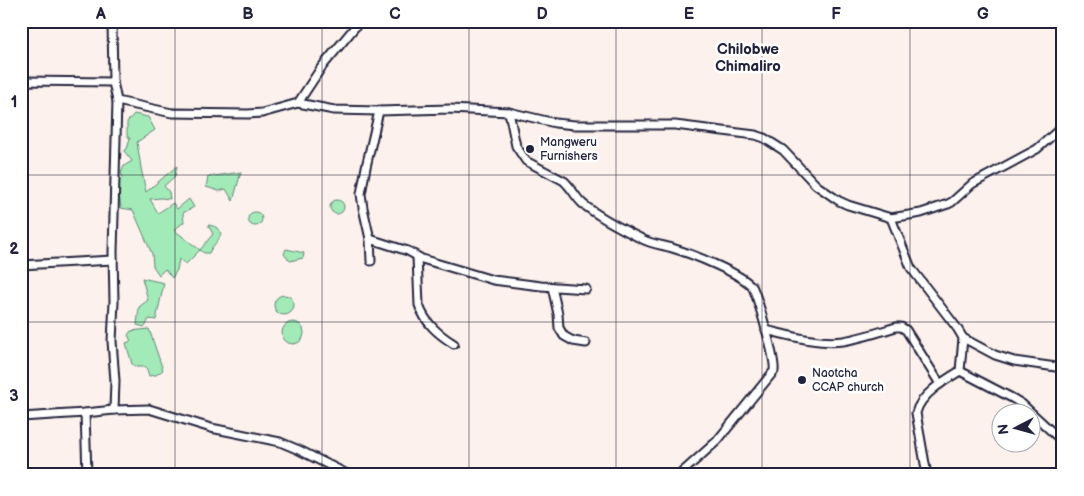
<svg xmlns="http://www.w3.org/2000/svg" width="1084" height="496" font-family="'Balsamiq Sans',sans-serif">
	<style>
		.green { fill: #a2eab7; stroke: #628679 }
		.lines { fill: none; stroke-linecap: round; stroke-linejoin: round }
		.minor-casing { stroke: #22223b; stroke-width: 11 }
		.minor { stroke: #fff; stroke-width: 7 }
		.grid { fill: none; stroke: #22223b; stroke-width: 1; stroke-opacity: 0.55 }
		.poi-dot { fill: #22223b; stroke: #fff; stroke-width: 2 }
		.labels { text-anchor: middle; stroke-width: 5; stroke-linejoin: round; paint-order: stroke }
		.poi-label { font-size: 12px; fill: #22223b; stroke: #fff; text-anchor: start }
		.quarter-label { font-size: 15px; font-weight: bold; fill: #22223b; stroke: #fff }
		.neatline { fill: none; stroke: #22223b; stroke-width: 2 }
		.grid-label { font-size: 16px; text-anchor: middle; font-weight: bold; fill: #22223b }
	</style>
	<rect width="100%" height="100%" fill="#fcf1ec"/>
	<filter id="ink" filterUnits="userSpaceOnUse"><feTurbulence type="fractalNoise" baseFrequency=".02" numOctaves="2"/><feDisplacementMap in="SourceGraphic" scale="10" xChannelSelector="R" yChannelSelector="G"/><feConvolveMatrix kernelMatrix="1 2 1 2 8 2 1 2 1" color-interpolation-filters="sRGB"/></filter>
	<g filter="url(#ink)">
		<g class="green">
			<path d="M134,114l14,3 7,13 -18,12 4,26 5,24 31,-26 -2,10 -11,10 5,6 1,7 -9,-1 -11,1 8,14 15,-10 4,6 12,-10 5,8 -11,6 1,9 -10,8 26,20 13,-16 -5,-9c7,1 10,2 13,9 -3,9 -8,10 -12,19h-5l-4,-3 -14,14 -7,-5 -2,11 -5,8 -7,-9 -6,6 -6,-9 -1,-12 -19,-44 -12,-2 -4,-28 6,-2 -2,-5 3,-7 8,-5 -8,-10 3,-2 3,-10 -3,-4v-13z"/>
			<path d="M241,172l-8,29 -7,-12 -7,2 -13,-4 2,-10z"/>
			<circle cx="337" cy="207" r="7"/>
			<circle cx="255" cy="219" r="7"/>
			<path d="M286,249l18,4 -1,5 -13,3 -6,-7z"/>
			<path d="M142,278l22,5 -8,37 -7,-1 -4,8 -8,-2 2,-18 9,-7z"/>
			<circle cx="284" cy="305" r="10"/>
			<circle cx="293" cy="333" r="11"/>
			<path d="M149,329l14,41 -7,5 -7,1 -3,-9h-10l-4,-3 -6,-21 5,-2 -3,-6 3,-4z"/>
		</g>
		<g class="lines">
			<defs>
				<g id="minor">
					<path d="M112,21l1,61 4,19 -4,151 1,50 -2,39 3,40 -1,29"/>
					<path d="M21,81l92,1"/>
					<path d="M117,101l55,12 76,1 14,-1 36,-10 23,-35 39,-47"/>
					<path d="M298,103l36,7 45,1 71,-2 59,3 46,11 20,2h100l80,10 9,3 19,12 33,35 23,16 9,4 43,13 30,-5 27,-9 4,-2 20,-18 65,-35 26,-23"/>
					<path d="M509,112l7,34 10,15 38,20c8,7 11,16 19,23 16,13 41,26 59,35 9,5 20,6 30,9 17,5 72,26 81,40 5,12 23,72 21,83l-57,70 -38,34"/>
					<path d="M891,218l20,50 46,60 6,10 -3,33c-15,9 -40,24 -44,42l11,62"/>
					<path d="M370,239l38,12 14,8 71,21 48,6 45,3"/>
					<path d="M417,257l2,48c6,18 19,29 35,39"/>
					<path d="M371,261l-1,-22 -7,-31 -2,-14 5,-27 13,-56"/>
					<path d="M21,265l92,-5"/>
					<path d="M552,287l6,27 1,14 5,8 9,5 13,2"/>
					<path d="M766,330c25,6 52,14 77,11 18,-3 36,-9 53,-14h5l5,3 34,54"/>
					<path d="M963,338l32,17 19,6 49,7"/>
					<path d="M960,371l52,27 10,6 41,38"/>
					<path d="M85,413l2,62"/>
					<path d="M21,417l64,-4 29,-3 35,-1 62,19 69,14 19,8 50,25"/>
				</g>
			</defs>
			<use href="#minor" class="minor-casing"/>
			<use href="#minor" class="minor"/>
		</g>
	</g>
	<path class="grid" d="M175,21v454M322,21v454M469,21v454M616,21v454M762,21v454M910,21v454M21,175h1042M21,322h1042"/>
	<g class="poi-dot">
		<circle cx="530" cy="149" r="5"/>
		<circle cx="802" cy="380" r="5"/>
	</g>
	<g class="labels">
		<g class="poi-label">
			<text x="540" y="146">Mangweru<tspan x="540" dy="14">Furnishers</tspan></text>
			<text x="812" y="377">Naotcha<tspan x="812" dy="14">CCAP church</tspan></text>
		</g>
		<g class="quarter-label">
			<text x="748" y="54">Chilobwe<tspan x="748" dy="17">Chimaliro</tspan></text>
		</g>
	</g>
	<rect width="1084" height="496" fill="none" stroke="#fff" stroke-width="55"/>
	<g transform="translate(1016 428) rotate(264)"><circle r="24" fill="#ffffff" stroke="#a7a7b1"/>
	<path d="M0-4L9 19L0 12L-9 19Z" fill="#22223b"/>
	<text y="-8" font-size="14" font-weight="bold" text-anchor="middle" fill="#22223b">N</text>
	</g>
	<rect x="28" y="28" width="1028" height="440" class="neatline"/>
	<g class="grid-label">
		<text x="101" y="19">A</text>
		<text x="248" y="19">B</text>
		<text x="395" y="19">C</text>
		<text x="542" y="19">D</text>
		<text x="689" y="19">E</text>
		<text x="836" y="19">F</text>
		<text x="983" y="19">G</text>
		<text x="14" y="107">1</text>
		<text x="14" y="254">2</text>
		<text x="14" y="401">3</text>
	</g>
</svg>
